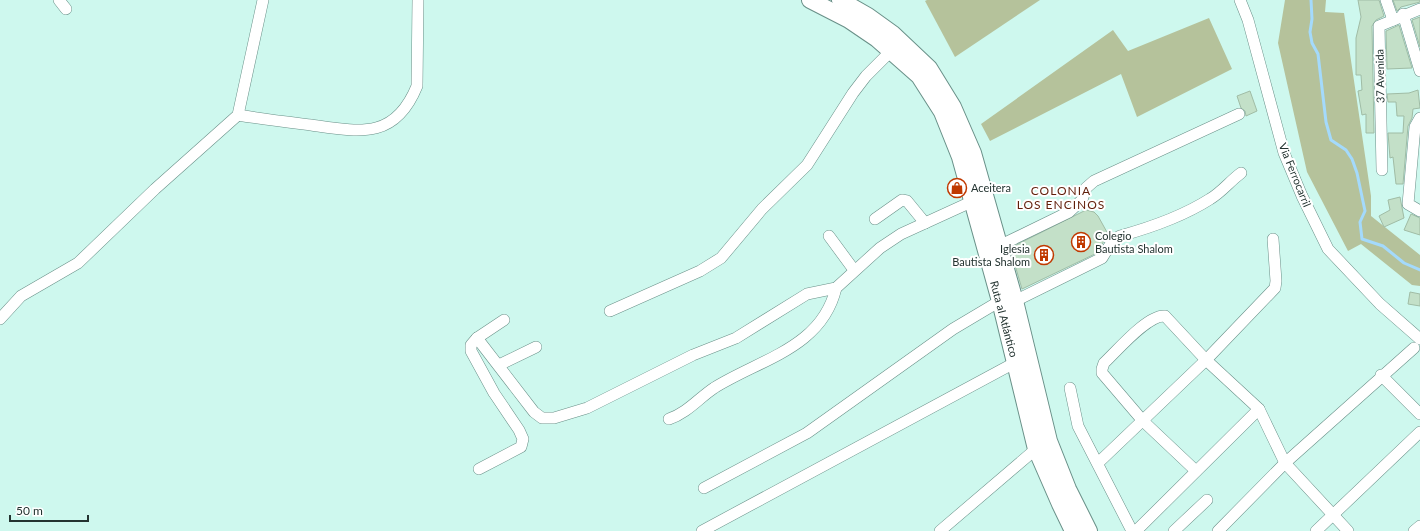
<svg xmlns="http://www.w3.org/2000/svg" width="1420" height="531" font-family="Lato,sans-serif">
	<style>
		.green { fill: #b5c29b }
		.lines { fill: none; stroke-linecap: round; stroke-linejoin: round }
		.stream { stroke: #a4dafc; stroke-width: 3 }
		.building { fill: #c3e0c8; stroke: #a0bca5 }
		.minor-casing { stroke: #699088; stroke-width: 12 }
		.highway-casing { stroke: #699088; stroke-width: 18 }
		.minor { stroke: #fff; stroke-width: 11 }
		.highway { stroke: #fff; stroke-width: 16 }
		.labels { text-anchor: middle; stroke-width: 4; stroke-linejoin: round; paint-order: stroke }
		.street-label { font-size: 11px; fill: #233330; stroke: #fff }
		.poi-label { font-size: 11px; fill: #233330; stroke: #fff; text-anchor: start }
		.neighbourhood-label { font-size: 12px; letter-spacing: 1px; fill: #611f0a; stroke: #fff }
	</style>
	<rect width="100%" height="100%" fill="#cef8ee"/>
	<g class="green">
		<path d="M927,0h113l-85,57 -30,-56z"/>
		<path d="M1285,0h41l-1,12 19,1 27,183v20l49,39v31l-8,-1 -51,-41 -13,7 -41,-79 -29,-129z"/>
		<path d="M1209,18l23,51 -95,48 -16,-43 -131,67 -9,-17 132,-94 15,21z"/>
	</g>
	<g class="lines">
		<path class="stream" d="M1311,0l1,19 -2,13 2,11 6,11 8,68 5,18 15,10 6,9 5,14 8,38 -5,11 2,17 21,7 21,17 16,7"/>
	</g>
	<g class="building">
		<path d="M1358,0h21l5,16 -8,4 -4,6 2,107h-8v-19l-4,1 -4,-24 4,-1 -1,-15h-5v-37l5,-21z"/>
		<path d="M1393,0h27v2l-19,5 -4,4z"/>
		<path d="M1420,17v30l-8,-27z"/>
		<path d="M1399,25l13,43 -25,1 -1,-38z"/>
		<path d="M1418,90l2,18 -7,1 -1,9 -4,8 -5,58h-7l-3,-27 -3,1 -2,-25h15l1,-17h-7l-1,-14h-8l-1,-8 22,-1z"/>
		<path d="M1250,91l7,20 -11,5 -1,-5 -4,-3 -4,-12z"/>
		<path d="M1400,197l4,21 -20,9 -5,-11 11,-6 -2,-10z"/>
		<path d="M1086,210l8,2 4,4 10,18 -11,19 -75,36 -12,-41z"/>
		<path d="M1411,214l9,4v17l-16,-5z"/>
		<path d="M1410,292l10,2v12l-12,-2z"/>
	</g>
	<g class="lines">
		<defs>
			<g id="minor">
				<path d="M59,0l7,9"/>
				<path d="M1240,0l8,20 36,133 18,43 26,53 52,55 40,35"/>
				<path d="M1386,0l7,20"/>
				<path d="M1403,14l17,57"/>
				<path d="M238,115c24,4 49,7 73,10 49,7 84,15 106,-39l1,-86"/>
				<path d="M1420,118l-5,9 -7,77 12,7"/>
				<path d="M1382,170l-3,-144 41,-17"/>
				<path d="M875,219l27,-19 5,1 18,22"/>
				<path d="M829,236l25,34"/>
				<path d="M999,246l70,-34 13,-12 4,-12 8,-7 145,-67"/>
				<path d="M1015,301l87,-43 11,-18 7,-4c29,-8 65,-21 90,-37 12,-7 20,-18 31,-26"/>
				<path d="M610,311l90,-40 21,-13 41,-49 45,-44 46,-72 13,-17 25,-25"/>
				<path d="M0,319l21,-23 57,-33 77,-74 83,-74 25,-115"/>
				<path d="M477,338l27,-18"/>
				<path d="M499,365l37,-18"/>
				<path d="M1381,375l39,39"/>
				<path d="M1070,388l8,38 54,105"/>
				<path d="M669,419c18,-6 30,-21 45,-31 46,-29 108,-40 122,-100"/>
				<path d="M1098,463l108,-103 69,-72 1,-7 -3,-42"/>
				<path d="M479,469l42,-22 2,-8 -4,-9 -25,-37 -23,-42v-6l6,-7 57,74 8,6h12l33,-10 106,-53 43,-17 71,-44 29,-6 44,-40 21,-14 70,-32"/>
				<path d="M1196,471l-53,-50 -41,-48v-4l2,-6c12,-11 44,-49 61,-47l41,44 53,49 26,54 63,68"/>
				<path d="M704,488l103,-55 146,-104 47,-28"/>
				<path d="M702,531l314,-169"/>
				<path d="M940,531l96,-82"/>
				<path d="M1136,531l123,-122"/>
				<path d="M1174,531l33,-31"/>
				<path d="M1218,531l67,-68 129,-115"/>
				<path d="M1316,531l104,-99"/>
				<path d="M1414,531l6,-5"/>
			</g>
			<g id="highway">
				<path d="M810,0l39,20 28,19 42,37 23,36 18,45 40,144 36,148 24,55 13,27"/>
				<path d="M840,0l28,16 25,18 36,34 24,39 20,46 42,148 34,140 19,48 21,42"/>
			</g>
		</defs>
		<use href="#minor" class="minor-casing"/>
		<use href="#highway" class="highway-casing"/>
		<use href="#minor" class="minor"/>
		<use href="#highway" class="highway"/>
	</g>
	<defs>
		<symbol id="shop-ring" viewBox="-11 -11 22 22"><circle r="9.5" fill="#fff" stroke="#c03900" stroke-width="1.5"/><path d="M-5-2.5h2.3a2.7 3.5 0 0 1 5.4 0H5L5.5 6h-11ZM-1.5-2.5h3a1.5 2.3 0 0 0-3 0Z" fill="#c03900"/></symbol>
		<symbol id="building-ring" viewBox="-11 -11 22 22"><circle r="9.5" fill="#fff" stroke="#c03900" stroke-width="1.5"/><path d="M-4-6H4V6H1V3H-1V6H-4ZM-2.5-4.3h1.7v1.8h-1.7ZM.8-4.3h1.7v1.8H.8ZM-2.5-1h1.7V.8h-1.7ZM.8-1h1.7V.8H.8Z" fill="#c03900"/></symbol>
	</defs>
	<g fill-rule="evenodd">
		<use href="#shop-ring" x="946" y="177" width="22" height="22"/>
		<use href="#building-ring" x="1070" y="231" width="22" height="22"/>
		<use href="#building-ring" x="1033" y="244" width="22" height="22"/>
	</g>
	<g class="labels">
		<g class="street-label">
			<text transform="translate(1380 76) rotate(-91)" y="4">37 Avenida</text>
			<text transform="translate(1295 175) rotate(68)" y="4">Via Ferrocarril</text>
			<text transform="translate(1004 319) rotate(75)" y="4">Ruta al Atlántico</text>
		</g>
		<g class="poi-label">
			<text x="971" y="192">Aceitera</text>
			<text x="1095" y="240">Colegio<tspan x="1095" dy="13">Bautista Shalom</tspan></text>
			<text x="1030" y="253" text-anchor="end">Iglesia<tspan x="1030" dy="13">Bautista Shalom</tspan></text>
		</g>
		<g class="neighbourhood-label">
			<text x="1061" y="195">COLONIA<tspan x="1061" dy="14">LOS ENCINOS</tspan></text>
		</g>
	</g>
	<path d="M10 515v6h78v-6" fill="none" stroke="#233330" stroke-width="2"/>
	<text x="16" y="515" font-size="12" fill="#233330" stroke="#ffffff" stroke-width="3" paint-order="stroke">50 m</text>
</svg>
